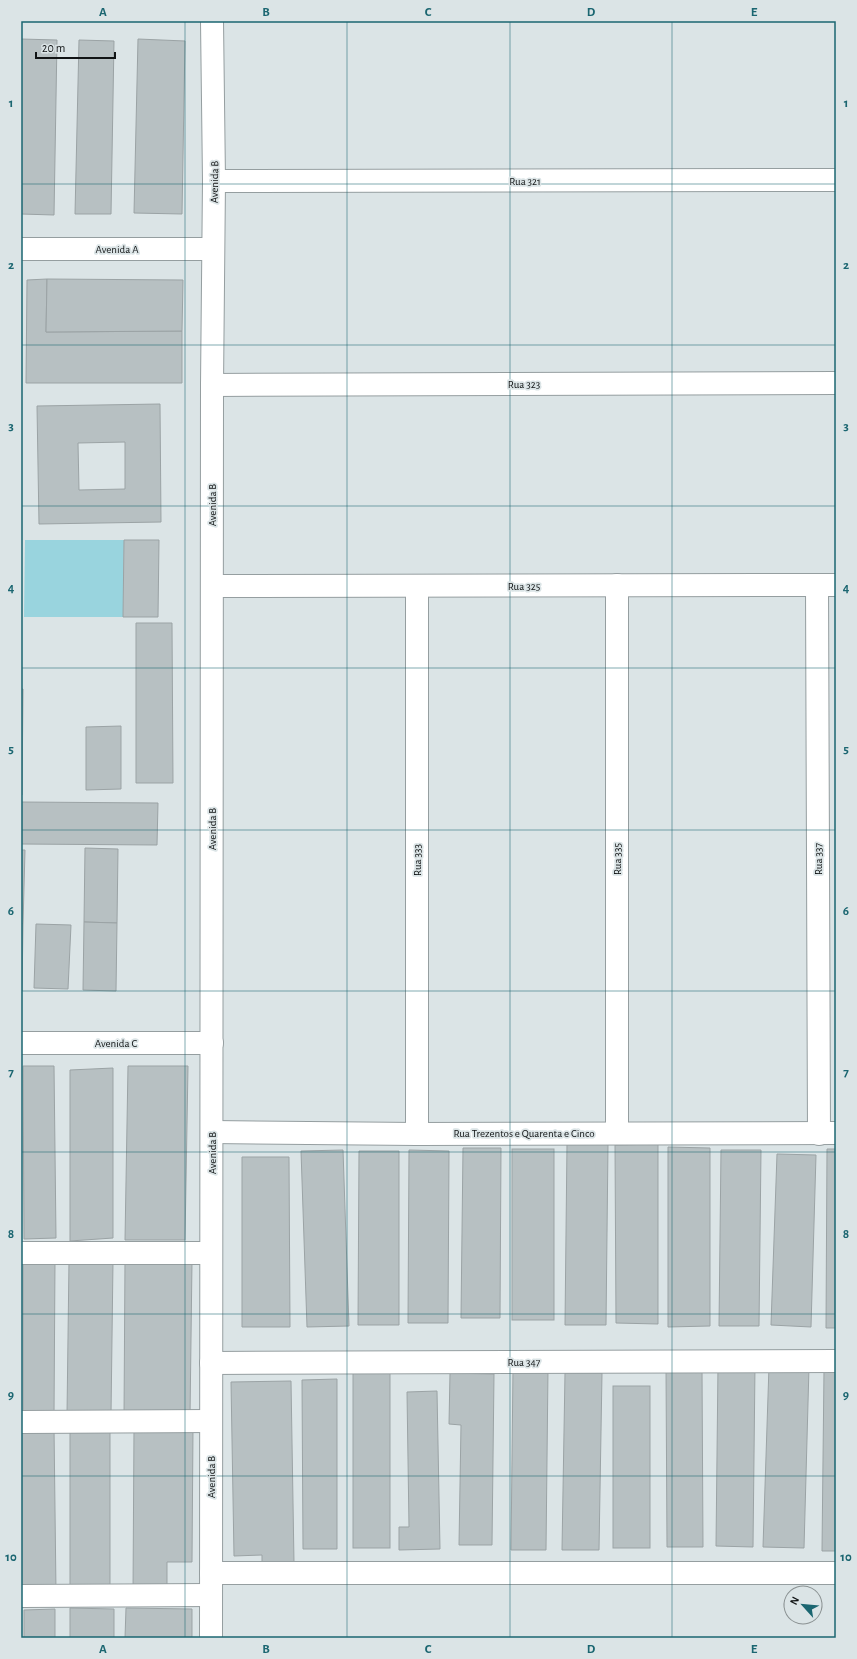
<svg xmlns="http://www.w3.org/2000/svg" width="857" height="1659" font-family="'Alegreya Sans',sans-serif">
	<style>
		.green { fill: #99d4de }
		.building { fill: #b7c0c2; stroke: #9ba3a5; fill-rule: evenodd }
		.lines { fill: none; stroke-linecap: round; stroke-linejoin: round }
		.minor-casing { stroke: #959ea0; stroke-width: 24 }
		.minor { stroke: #fff; stroke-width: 22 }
		.grid { fill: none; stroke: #1b6671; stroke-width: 1; stroke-opacity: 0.55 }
		.labels { text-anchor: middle; stroke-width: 3.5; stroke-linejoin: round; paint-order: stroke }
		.street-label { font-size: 11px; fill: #111415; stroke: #dbe4e6 }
		.neatline { fill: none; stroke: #1b6671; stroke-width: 1.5 }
		.grid-label { font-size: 13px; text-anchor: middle; font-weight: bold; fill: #1b6671 }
	</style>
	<rect width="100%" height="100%" fill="#dbe4e6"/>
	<path class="green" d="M25,540h99l-1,77h-99z"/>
	<g class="building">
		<path d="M21,39l36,1 -3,175 -33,-1z"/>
		<path d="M138,39l47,2 -3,173 -48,-1z"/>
		<path d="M79,40l35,1 -3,173h-36z"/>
		<path d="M47,279l-1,53 136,-1v52h-156l1,-103z"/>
		<path d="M47,279l136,1 -1,51 -136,1z"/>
		<path d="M160,404l1,118 -122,2 -2,-118zM125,442v47l-46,1 -1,-47z"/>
		<path d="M124,540h35l-1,77h-35z"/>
		<path d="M136,623h36l1,160h-37z"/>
		<path d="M21,689h2l-1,106h-1z"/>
		<path d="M121,726v63l-35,1v-63z"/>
		<path d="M21,802l137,1 -1,42 -136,-1z"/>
		<path d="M85,848l33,1 -1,74 -33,-1z"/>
		<path d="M21,850h4l-2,74 -2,-1z"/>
		<path d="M84,922l33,1 -1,68 -33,-1z"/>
		<path d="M21,923l2,1 -1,67h-1z"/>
		<path d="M36,924l35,1 -3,64 -34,-1z"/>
		<path d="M23,1066h31l2,172 -32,1z"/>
		<path d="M128,1066h60l-3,174h-60z"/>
		<path d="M113,1068v170l-43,3v-171z"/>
		<path d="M567,1143l41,1 -2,181h-41z"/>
		<path d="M658,1144v180l-42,-1 -1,-178z"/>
		<path d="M668,1147l42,1v178l-42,1z"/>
		<path d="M463,1148h38l-1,170h-39z"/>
		<rect x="512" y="1149" width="42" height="171"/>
		<path d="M827,1149h9v179h-10z"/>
		<path d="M343,1150l6,176 -42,1 -6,-176z"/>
		<path d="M409,1150l40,1 -1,172h-40z"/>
		<path d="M721,1150h40l-2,176h-40z"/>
		<path d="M359,1151h40v174h-41z"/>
		<path d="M777,1154l39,1 -5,172 -40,-2z"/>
		<path d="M242,1157h47l1,170h-48z"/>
		<path d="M125,1260l67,1 -2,156h-66z"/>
		<path d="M55,1261l-1,155h-31v-154z"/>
		<path d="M69,1261h44l-2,154 -44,-1z"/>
		<path d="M718,1365h37l-2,182 -37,-1z"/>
		<path d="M769,1366l40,1 -5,181 -41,-1z"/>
		<path d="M513,1368l35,1 -2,181h-35z"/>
		<path d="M666,1368h36l1,179h-36z"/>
		<path d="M824,1370h12v181h-14z"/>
		<rect x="353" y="1372" width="37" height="176"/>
		<path d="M450,1373l44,1 -2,171h-33l2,-120 -12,-1z"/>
		<path d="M565,1373h37l-3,177h-37z"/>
		<path d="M337,1379v170h-34l-1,-169z"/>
		<path d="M291,1381l3,182 -32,1v-9l-28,1 -3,-174z"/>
		<rect x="613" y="1386" width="37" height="162"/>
		<path d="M437,1391l3,158 -41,1v-23h10l-2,-135z"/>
		<path d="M21,1427h33l2,165h-35z"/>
		<path d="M110,1427v165l-40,1v-165z"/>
		<path d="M134,1428h59l-1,134h-25v31h-34z"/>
		<path d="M70,1608l44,1v29h-44z"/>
		<path d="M126,1608l66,1v29h-67z"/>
		<path d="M55,1609v29h-31v-28z"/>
	</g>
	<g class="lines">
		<defs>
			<g id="minor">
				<path d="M214,181l622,-1"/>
				<path d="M21,249h191"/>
				<path d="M212,385l624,-2"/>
				<path d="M617,585v548"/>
				<path d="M817,585l2,549"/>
				<path d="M212,586l624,-1"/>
				<path d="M417,586v548"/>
				<path d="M21,1043h191"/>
				<path d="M212,1132l205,2 419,-1"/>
				<path d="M21,1253h190"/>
				<path d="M211,1363l625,-2"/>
				<path d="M21,1422l190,-1"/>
				<path d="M211,1573h625"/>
				<path d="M21,1596l190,-1"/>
				<path d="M211,1638l1,-1253 2,-204 -2,-160"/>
			</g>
		</defs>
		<use href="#minor" class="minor-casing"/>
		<use href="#minor" class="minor"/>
	</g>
	<path class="grid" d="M185,21v1617M347,21v1617M510,21v1617M672,21v1617M21,184h815M21,345h815M21,506h815M21,668h815M21,830h815M21,991h815M21,1152h815M21,1314h815M21,1476h815"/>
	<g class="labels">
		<g class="street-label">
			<text x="525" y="185">Rua 321</text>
			<text transform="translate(214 182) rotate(-89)" y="4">Avenida B</text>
			<text x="117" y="253">Avenida A</text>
			<text x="524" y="388">Rua 323</text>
			<text transform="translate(212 505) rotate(-90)" y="4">Avenida B</text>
			<text x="524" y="590">Rua 325</text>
			<text transform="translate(212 829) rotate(-90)" y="4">Avenida B</text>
			<text transform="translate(617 859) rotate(-90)" y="4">Rua 335</text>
			<text transform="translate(818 859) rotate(-90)" y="4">Rua 337</text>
			<text transform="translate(417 860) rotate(-90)" y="4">Rua 333</text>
			<text x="116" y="1047">Avenida C</text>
			<text x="524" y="1137">Rua Trezentos e Quarenta e Cinco</text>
			<text transform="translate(212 1153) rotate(-90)" y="4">Avenida B</text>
			<text x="524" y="1366">Rua 347</text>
			<text transform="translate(211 1477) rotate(-90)" y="4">Avenida B</text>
		</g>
	</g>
	<rect width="857" height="1659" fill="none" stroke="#dbe4e6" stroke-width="44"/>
	<g transform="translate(803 1605) rotate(297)"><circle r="19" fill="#dbe4e6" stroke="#8a9192"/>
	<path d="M0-3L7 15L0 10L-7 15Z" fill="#1b6671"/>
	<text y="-6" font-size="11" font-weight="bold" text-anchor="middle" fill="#111415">N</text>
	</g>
	<path d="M36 52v6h79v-6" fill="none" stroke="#111415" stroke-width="2"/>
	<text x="42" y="52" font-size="12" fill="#111415" stroke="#dbe4e6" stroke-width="3" paint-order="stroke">20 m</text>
	<rect x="22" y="22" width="813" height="1615" class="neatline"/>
	<g class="grid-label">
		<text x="103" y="16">A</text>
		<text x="266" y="16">B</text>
		<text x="428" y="16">C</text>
		<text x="591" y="16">D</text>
		<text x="754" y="16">E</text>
		<text x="11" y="107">1</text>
		<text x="846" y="107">1</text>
		<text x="11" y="269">2</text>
		<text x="846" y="269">2</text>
		<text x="11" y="430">3</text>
		<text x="846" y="430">3</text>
		<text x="11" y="592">4</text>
		<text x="846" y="592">4</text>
		<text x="11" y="753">5</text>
		<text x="846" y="753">5</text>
		<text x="11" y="915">6</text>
		<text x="846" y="915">6</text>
		<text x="11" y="1076">7</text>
		<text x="846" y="1076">7</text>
		<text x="11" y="1238">8</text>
		<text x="846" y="1238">8</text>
		<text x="11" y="1399">9</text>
		<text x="846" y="1399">9</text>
		<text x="11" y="1561">10</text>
		<text x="846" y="1561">10</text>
		<text x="103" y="1653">A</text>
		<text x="266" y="1653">B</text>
		<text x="428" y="1653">C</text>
		<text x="591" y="1653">D</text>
		<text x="754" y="1653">E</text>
	</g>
</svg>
